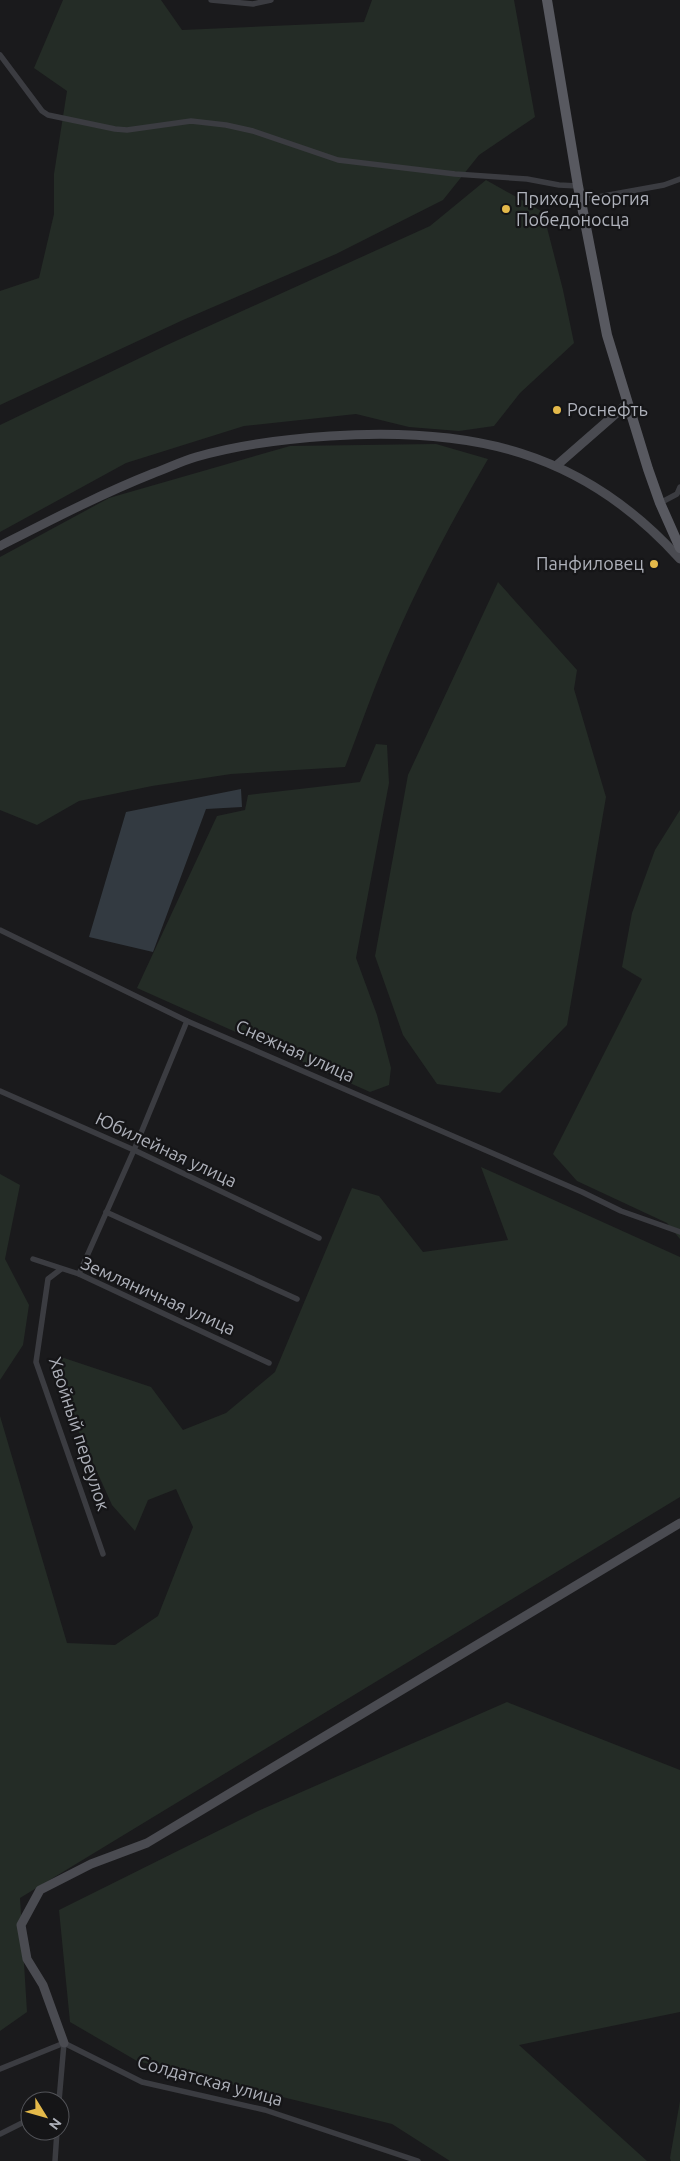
<svg xmlns="http://www.w3.org/2000/svg" width="680" height="2161" font-family="Ubuntu,sans-serif">
	<style>
		.green { fill: #242c26 }
		.water { fill: #333a41 }
		.lines { fill: none; stroke-linecap: round; stroke-linejoin: round }
		.street { stroke: #3b3c41; stroke-width: 5.5 }
		.secondary { stroke: #4a4b51; stroke-width: 9 }
		.primary { stroke: #585960; stroke-width: 10 }
		.poi-dot { fill: #e4b94a; stroke: #151517; stroke-width: 2 }
		.labels { text-anchor: middle; stroke-width: 4.5; stroke-linejoin: round; paint-order: stroke }
		.poi-label { font-size: 18px; fill: #aeb1ba; stroke: #151517; text-anchor: start }
		.street-label { font-size: 18px; fill: #aeb1ba; stroke: #151517 }
	</style>
	<rect width="100%" height="100%" fill="#1a1a1c"/>
	<g class="green">
		<path d="M63,0h98l21,30 182,-8 8,-22h142l21,117 -56,38 -36,45 -107,54 -153,66 -183,85v-114l39,-13 15,-64v-40l13,-83 -33,-23z"/>
		<path d="M486,180l57,32 20,78 11,53 -54,50 -26,33 -35,5 -50,-4 -53,-13 -112,12 -118,37 -126,69v-107l167,-80 263,-119z"/>
		<path d="M436,444l52,15c-38,65 -73,131 -102,201 -15,35 -27,71 -41,107l-114,7 -79,12 -73,15 -42,24 -37,-15v-253l109,-59 181,-52z"/>
		<path d="M498,582l79,88 -3,19 32,108 -39,228 -67,68 -63,-9 -34,-49 -28,-79 33,-181z"/>
		<path d="M376,744l11,1 2,38 -33,175 21,57 14,53 -2,17 -19,7 -233,-104 80,-172 28,-6 3,-15 112,-13z"/>
		<path d="M680,810v429l-13,-16 -90,-42 -24,-27 89,-175 -20,-12 10,-54 23,-63z"/>
		<path d="M481,1167l199,90v240l-660,401 7,114 -27,19v-615l67,227 48,2 43,-29 35,-89 -17,-38 -28,11 -13,31 -23,-26 -46,-102 -5,-46 90,30 32,43 43,-17 49,-41 77,-184 27,8 44,56 85,-12z"/>
		<path d="M0,1174l20,11 -15,74 24,46 -6,40 -23,35z"/>
		<path d="M507,1702l173,68v242l-161,33 128,116h-197l-58,-37 -255,-63 -67,-39 -11,-112 199,-99z"/>
		<path d="M680,2101v60h-9l-1,-3z"/>
	</g>
	<path class="water" d="M241,789l1,18 -36,2 -53,143 -64,-15 37,-125z"/>
	<g class="lines">
		<g class="street">
			<path d="M211,0l42,4 18,-4"/>
			<path d="M0,55l42,56 6,4 67,14 12,1 64,-9 35,4 27,6 85,29 117,14 72,5 32,6 19,1"/>
			<path d="M581,200l83,-15 16,-6"/>
			<path d="M660,503l17,-9 3,-7"/>
			<path d="M0,930l187,91 395,171 39,19 59,21"/>
			<path d="M0,1091l134,59 185,88"/>
			<path d="M106,1212l191,87"/>
			<path d="M33,1259l46,15 190,89"/>
			<path d="M61,1269l-13,10 -12,83 67,192"/>
			<path d="M79,1274l55,-124 53,-129"/>
			<path d="M0,2069l64,-26 78,39 123,28 153,51"/>
			<path d="M59,2101l5,-58"/>
			<path d="M0,2134l30,-15"/>
			<path d="M55,2161l2,-30"/>
		</g>
		<g class="secondary">
			<path d="M556,466l71,-62"/>
			<path d="M0,546c51,-26 101,-52 154,-73 14,-5 28,-12 42,-16 44,-13 89,-18 134,-21 141,-9 252,14 350,123"/>
			<path d="M64,2043l-21,-58 -16,-26 -6,-34 19,-35 51,-26 56,-21 533,-320"/>
		</g>
		<path class="primary" d="M547,0l31,186 29,149 41,134 12,34 20,45"/>
	</g>
	<g class="poi-dot">
		<circle cx="506" cy="209" r="5"/>
		<circle cx="557" cy="410" r="5"/>
		<circle cx="654" cy="564" r="5"/>
	</g>
	<g class="labels">
		<g class="poi-label">
			<text x="516" y="205">Приход Георгия<tspan x="516" dy="21">Победоносца</tspan></text>
			<text x="567" y="416">Роснефть</text>
			<text x="644" y="570" text-anchor="end">Панфиловец</text>
		</g>
		<g class="street-label">
			<text transform="translate(295 1051) rotate(24)" y="6">Снежная улица</text>
			<text transform="translate(166 1150) rotate(25)" y="6">Юбилейная улица</text>
			<text transform="translate(158 1296) rotate(24)" y="6">Земляничная улица</text>
			<text transform="translate(79 1434) rotate(72)" y="6">Хвойный переулок</text>
			<text transform="translate(210 2081) rotate(15)" y="6">Солдатская улица</text>
		</g>
	</g>
	<g transform="translate(45 2116) rotate(127)"><circle r="24" fill="#151517" stroke="#525358"/>
	<path d="M0-4L9 19L0 12L-9 19Z" fill="#e4b94a"/>
	<text y="-8" font-size="14" font-weight="bold" text-anchor="middle" fill="#aeb1ba">N</text>
	</g>
</svg>
